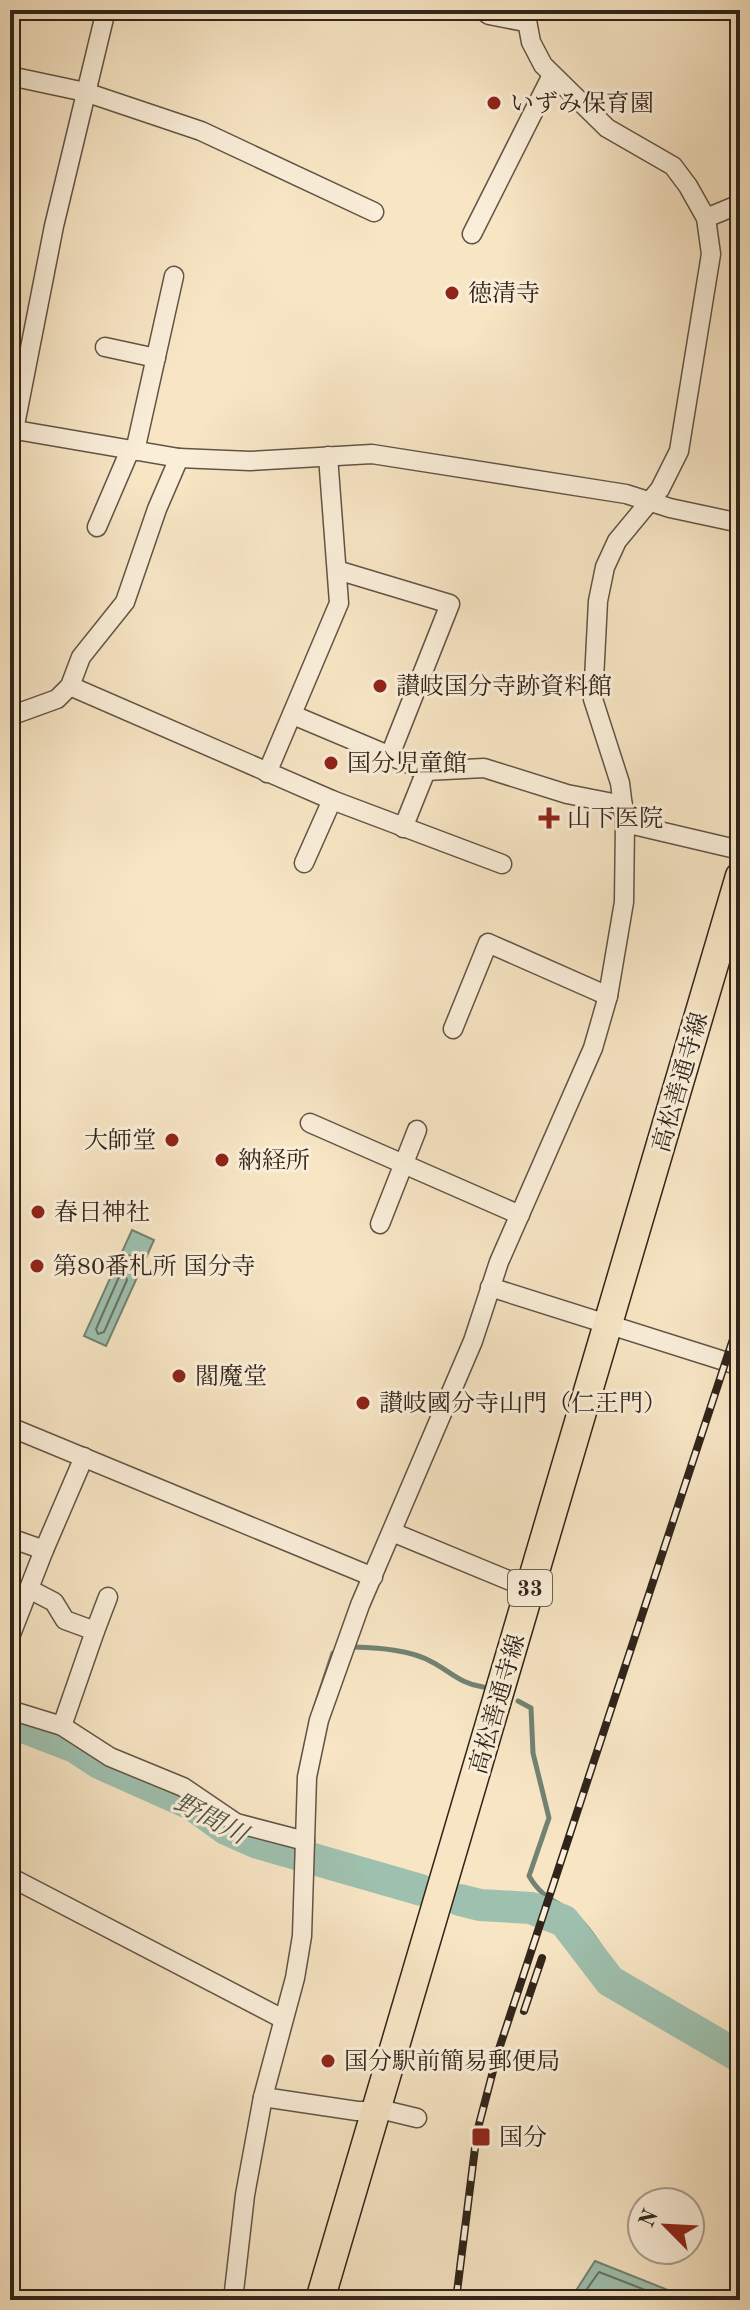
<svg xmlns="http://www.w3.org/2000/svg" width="750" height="2310" font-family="'Old Standard TT','Noto Serif JP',serif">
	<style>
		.water { fill: #9ec0ae; stroke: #728273; stroke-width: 2 }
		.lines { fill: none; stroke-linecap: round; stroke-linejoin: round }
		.shore { stroke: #677264; stroke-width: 2 }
		.stream { stroke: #728273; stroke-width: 5 }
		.river { stroke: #9ec0ae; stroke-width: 32 }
		.street-casing { stroke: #625444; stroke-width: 21 }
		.primary-casing { stroke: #30241a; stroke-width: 31 }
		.street { stroke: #faeed9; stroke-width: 18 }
		.primary { stroke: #f7e5c4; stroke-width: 28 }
		.rail-casing { stroke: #30241a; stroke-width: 8 }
		.rail { stroke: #faeed9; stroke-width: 5; stroke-dasharray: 15; stroke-linecap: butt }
		.poi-dot { fill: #8f2418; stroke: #faeed9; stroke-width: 3 }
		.labels { text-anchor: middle; stroke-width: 6; stroke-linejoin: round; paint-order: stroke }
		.shield { fill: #faeed9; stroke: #6d6153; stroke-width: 2 }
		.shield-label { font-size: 22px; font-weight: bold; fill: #30241a }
		.poi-label { font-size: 24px; fill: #30241a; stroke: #faeed9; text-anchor: start }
		.street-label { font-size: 24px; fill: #30241a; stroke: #faeed9 }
		.water-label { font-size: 26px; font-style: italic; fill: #515346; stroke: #faeed9 }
	</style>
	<rect width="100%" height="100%" fill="#f7e5c4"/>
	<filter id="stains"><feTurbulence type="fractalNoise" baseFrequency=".0025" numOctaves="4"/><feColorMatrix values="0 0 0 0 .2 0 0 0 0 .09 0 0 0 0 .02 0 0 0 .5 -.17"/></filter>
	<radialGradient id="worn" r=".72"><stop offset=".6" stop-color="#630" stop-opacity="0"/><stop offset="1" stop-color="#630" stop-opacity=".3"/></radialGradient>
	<g class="water">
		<path d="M132,1230l22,10 -48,106 -22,-10 33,-73 11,4 4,-10 -10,-5z"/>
		<path d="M595,2261l98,39h-123z"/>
	</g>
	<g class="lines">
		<g class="shore">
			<path d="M125,1275l2,5 -23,52 -6,2 -2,-5 23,-52z"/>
			<path d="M579,2300l20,-28 72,28"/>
		</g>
		<g class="stream">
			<path d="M352,1647c25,1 58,2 80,15 19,10 29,22 51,25"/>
			<path d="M518,1701l13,7 2,45 16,65 -20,58c16,27 31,24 51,44 19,20 31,46 45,69"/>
			<path d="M315,1708l18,-55"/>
		</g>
		<g class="river">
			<path d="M10,1722l65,25 24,16 94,42 33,24 32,14 163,47"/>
			<path d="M460,1900l20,5 51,3 33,13 46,60 130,76"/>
		</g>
		<defs>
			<g id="street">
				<path d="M482,10l7,5 36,7"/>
				<path d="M10,76l75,16 116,39 173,81"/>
				<path d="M706,218l34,-14"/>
				<path d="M472,234l80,-159"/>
				<path d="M105,347l51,11"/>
				<path d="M10,429l169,29 71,3 122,-7 254,40 44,14 70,15"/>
				<path d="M14,430l40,-204 52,-216"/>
				<path d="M135,451l39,-175"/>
				<path d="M97,527l33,-77"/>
				<path d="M337,570l113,34 -60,151"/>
				<path d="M70,686l262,114 170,64"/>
				<path d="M293,715l133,56 58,-3 83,26 56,11"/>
				<path d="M10,716l47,-17 13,-13 11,-29 44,-55 32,-93 22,-51"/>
				<path d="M267,773l72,-170 -11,-147"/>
				<path d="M625,823l115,27"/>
				<path d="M403,828l23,-57"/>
				<path d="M304,863l28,-63"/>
				<path d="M453,1029l35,-86 120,53"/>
				<path d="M310,1123l210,92"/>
				<path d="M380,1224l37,-94"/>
				<path d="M490,1287l250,79"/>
				<path d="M10,1427l363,150"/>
				<path d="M392,1532l138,57"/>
				<path d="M10,1538l34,12 -34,87"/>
				<path d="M44,1550l40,-93"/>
				<path d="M29,1589l25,13 11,18 30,11 -33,95"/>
				<path d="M95,1631l13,-34"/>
				<path d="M10,1710l52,16 48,31 73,30 53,36 69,18"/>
				<path d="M10,1877l273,142"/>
				<path d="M263,2097l94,14h31l29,7"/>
				<path d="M233,2300l12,-105 18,-98 32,-119 7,-42 5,-159 12,-57 41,-115 113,-264 26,-79 94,-214 15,-52 16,-94 1,-79 -5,-40 -27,-84 5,-98 7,-34 12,-26 43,-52 19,-38 32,-197 -5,-36 -18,-32 -15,-20 -66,-38 -64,-63 -12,-23 -6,-32"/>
			</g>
			<path id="primary" d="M320,2300l420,-1424"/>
		</defs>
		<use href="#street" class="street-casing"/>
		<use href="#primary" class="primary-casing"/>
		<use href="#street" class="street"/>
		<use href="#primary" class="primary"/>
		<defs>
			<g id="rail">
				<path d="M524,2011l18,-53"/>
				<path d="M456,2300l21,-168 21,-80 242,-734"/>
			</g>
		</defs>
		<use href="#rail" class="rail-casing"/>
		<use href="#rail" class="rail"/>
	</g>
	<g class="poi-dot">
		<circle cx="494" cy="103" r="8"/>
		<circle cx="452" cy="293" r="8"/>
		<circle cx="380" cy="686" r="8"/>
		<circle cx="331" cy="763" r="8"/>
		<path d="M545 806h8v8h8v8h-8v8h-8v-8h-8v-8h8z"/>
		<circle cx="172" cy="1140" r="8"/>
		<circle cx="222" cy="1160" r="8"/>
		<circle cx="38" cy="1212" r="8"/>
		<circle cx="37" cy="1266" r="8"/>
		<circle cx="179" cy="1376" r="8"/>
		<circle cx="363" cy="1403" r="8"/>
		<circle cx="328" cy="2061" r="8"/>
		<rect x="471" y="2127" width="20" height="20" rx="4"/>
	</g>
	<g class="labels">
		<rect class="shield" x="508" y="1570" width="44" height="36" rx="6"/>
		<g class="shield-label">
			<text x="530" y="1596">33</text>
		</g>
		<g class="poi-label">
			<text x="510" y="111">いずみ保育園</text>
			<text x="468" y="301">徳清寺</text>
			<text x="396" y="694">讃岐国分寺跡資料館</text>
			<text x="347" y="771">国分児童館</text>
			<text x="567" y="826">山下医院</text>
			<text x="156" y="1148" text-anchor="end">大師堂</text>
			<text x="238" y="1168">納経所</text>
			<text x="54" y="1220">春日神社</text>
			<text x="53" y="1274">第80番札所 国分寺</text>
			<text x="195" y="1384">閻魔堂</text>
			<text x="379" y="1411">讃岐國分寺山門（仁王門）</text>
			<text x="344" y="2069">国分駅前簡易郵便局</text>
			<text x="499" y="2145">国分</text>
		</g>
		<g class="street-label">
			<text transform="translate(680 1082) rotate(-74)" y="8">高松善通寺線</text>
			<text transform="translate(497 1704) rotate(-74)" y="8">高松善通寺線</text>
		</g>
		<g class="water-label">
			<text transform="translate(211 1818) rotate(28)" y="9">野間川</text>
		</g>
	</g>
	<rect width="750" height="2310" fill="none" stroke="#f7e5c4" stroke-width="40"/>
	<rect x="12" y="12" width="726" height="2286" fill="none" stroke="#30241a" stroke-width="4"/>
	<rect x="20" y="20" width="710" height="2270" fill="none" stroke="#30241a" stroke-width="2"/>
	<g transform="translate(666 2226) rotate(294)"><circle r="38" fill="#faeed9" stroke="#a99d8d" stroke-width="2"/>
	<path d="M0-6L14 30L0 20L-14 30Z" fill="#8f2418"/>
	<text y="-12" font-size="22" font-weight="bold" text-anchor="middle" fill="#30241a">N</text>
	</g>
	<rect width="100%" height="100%" filter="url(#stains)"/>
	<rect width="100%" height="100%" fill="url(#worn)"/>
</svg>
